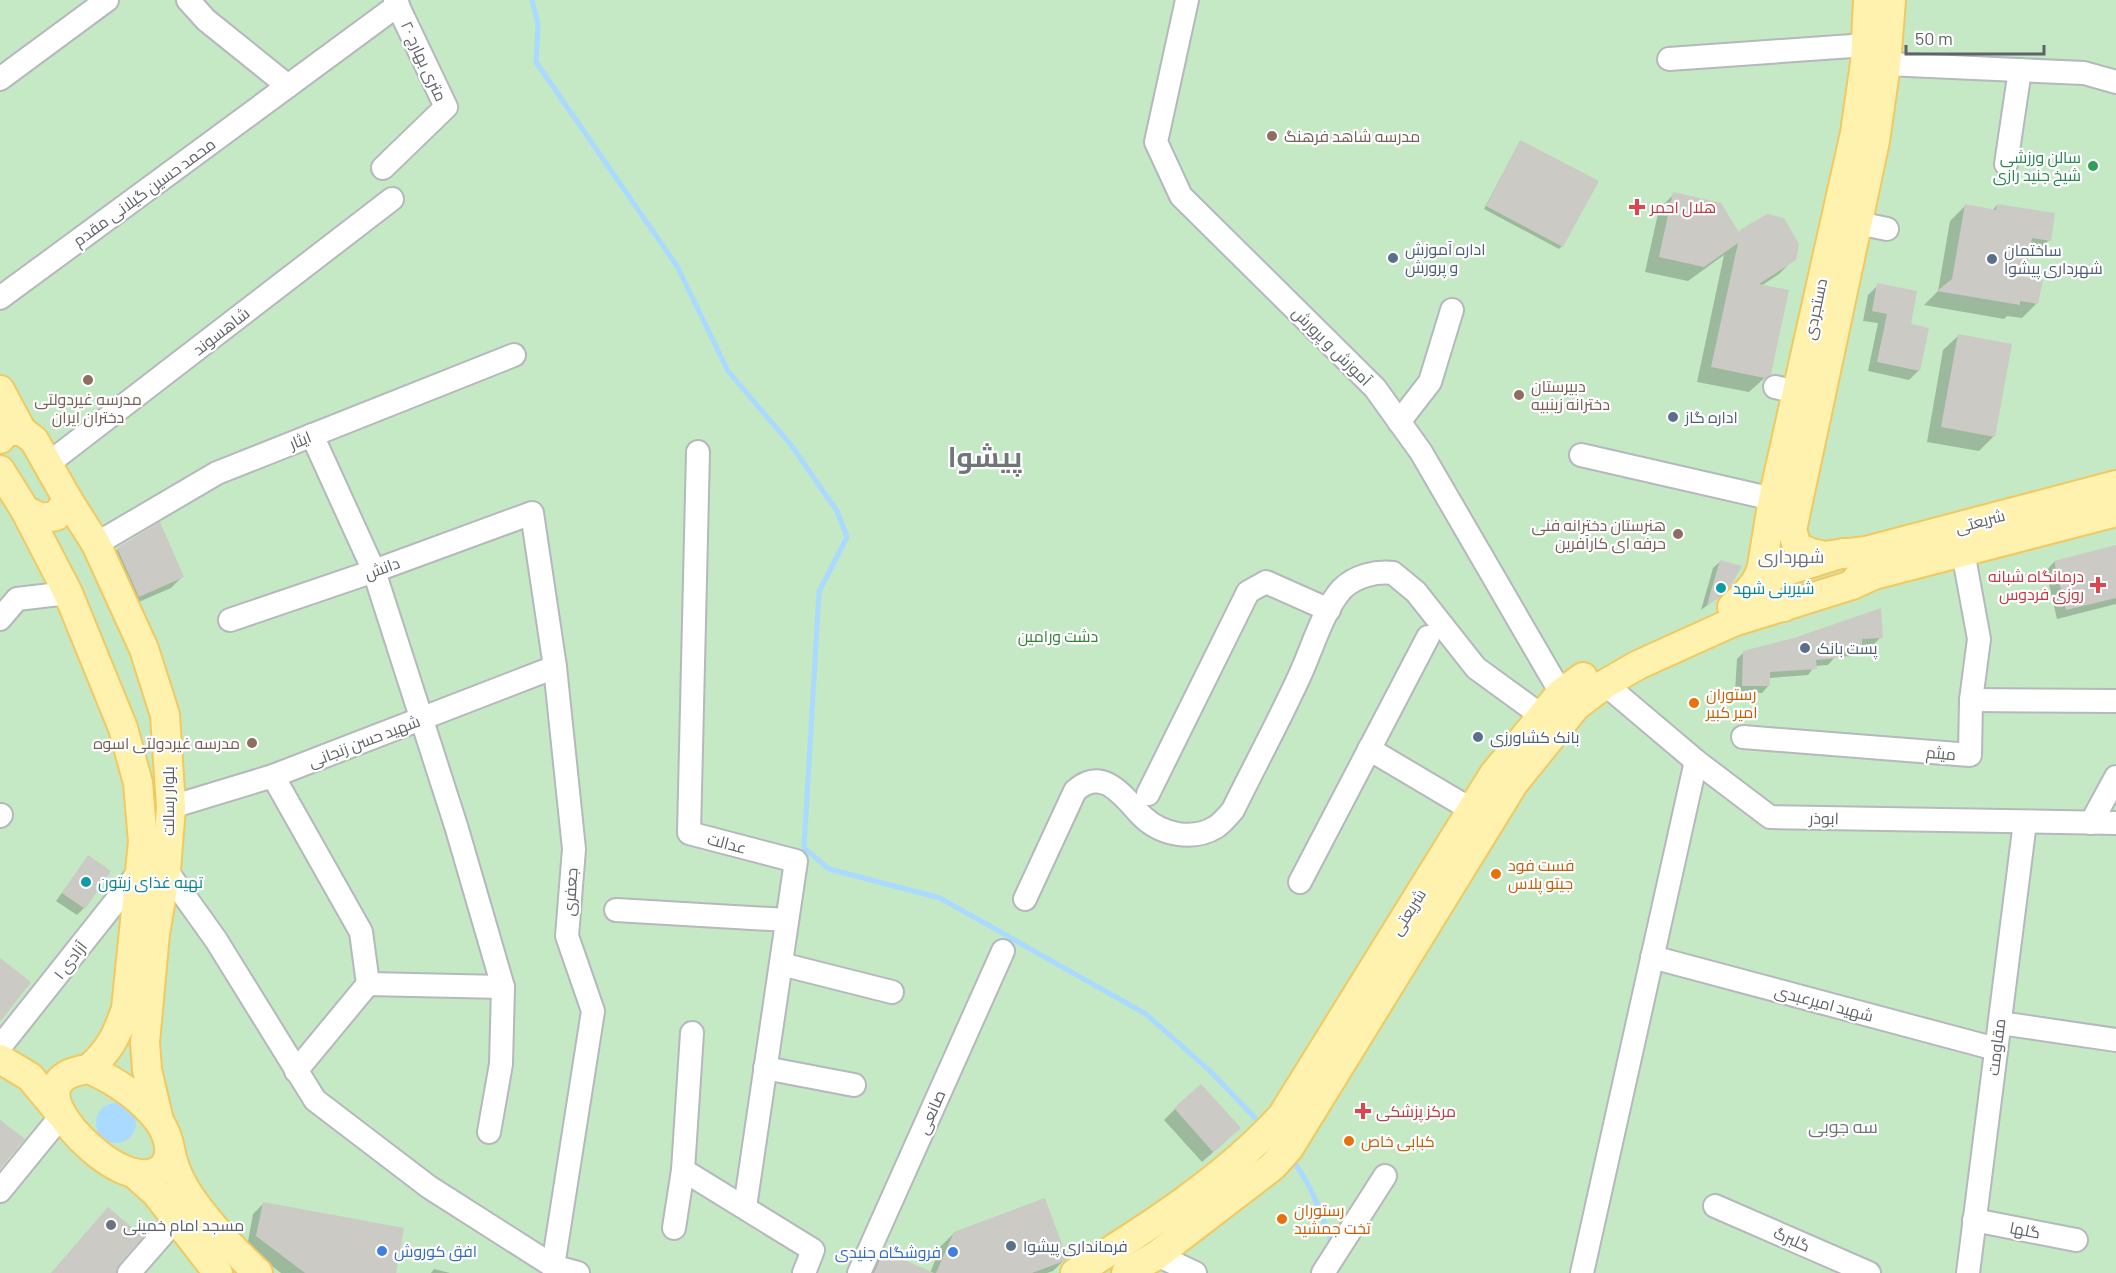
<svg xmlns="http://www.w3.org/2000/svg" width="2116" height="1273" font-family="Barlow,Cairo,sans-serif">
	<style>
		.green { fill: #c5e8c5 }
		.water { fill: #aadaff }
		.shadow { fill: #0003 }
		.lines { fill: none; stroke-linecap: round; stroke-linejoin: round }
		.stream { stroke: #aadaff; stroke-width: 5 }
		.building { fill: #cccac5 }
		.minor-casing { stroke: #b5b8bc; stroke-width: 26 }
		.major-casing { stroke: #f2c960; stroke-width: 32 }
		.minor { stroke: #fff; stroke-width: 22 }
		.major { stroke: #fff2af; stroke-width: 28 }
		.education-dot { fill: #8d6e63; stroke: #fff; stroke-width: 2 }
		.leisure-dot { fill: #2e9e5b; stroke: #fff; stroke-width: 2 }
		.health-dot { fill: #e0444e; stroke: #fff; stroke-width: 2 }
		.service-dot { fill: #5c6f8a; stroke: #fff; stroke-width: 2 }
		.culture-dot { fill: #0f9aa8; stroke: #fff; stroke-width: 2 }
		.food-dot { fill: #e8710a; stroke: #fff; stroke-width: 2 }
		.worship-dot { fill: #6b7280; stroke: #fff; stroke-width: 2 }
		.shop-dot { fill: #3f7fe0; stroke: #fff; stroke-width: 2 }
		.labels { text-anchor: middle; stroke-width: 4.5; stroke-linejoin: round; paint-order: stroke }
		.street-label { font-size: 16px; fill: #5f6368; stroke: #fff }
		.education-label { font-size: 16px; fill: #785e54; stroke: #fff; text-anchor: start }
		.leisure-label { font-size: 16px; fill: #27864d; stroke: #fff; text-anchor: end }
		.health-label { font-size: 16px; fill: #be3a42; stroke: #fff; text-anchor: start }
		.service-label { font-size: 16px; fill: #4e5e75; stroke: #fff; text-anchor: start }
		.culture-label { font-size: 16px; fill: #0d838f; stroke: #fff; text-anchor: start }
		.park-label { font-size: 16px; fill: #348238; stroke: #fff }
		.food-label { font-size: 16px; fill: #c56008; stroke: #fff; text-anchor: start }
		.worship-label { font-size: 16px; fill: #5b616d; stroke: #fff; text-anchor: start }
		.shop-label { font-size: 16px; fill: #366cbe; stroke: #fff; text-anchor: start }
		.neighbourhood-label { font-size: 18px; fill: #70757a; stroke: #fff }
		.town-label { font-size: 28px; font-weight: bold; fill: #70757a; stroke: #fff }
	</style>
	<rect width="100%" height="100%" fill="#f1efe8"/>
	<rect class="green" x="0" y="0" width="2116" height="1273"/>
	<circle class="water" cx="116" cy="1123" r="20"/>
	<g class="shadow">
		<path d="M1518,145l44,101 -3,3 -75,-40z"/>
		<path d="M1674,194l64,40 3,-3 53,28 -15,15 -18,12 8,88 -20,18 -52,-10 27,-127 -36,26 -43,-9 14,-63z"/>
		<path d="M1997,205l52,35 -15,15 -7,-1 -4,25 14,24 -15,15 -15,-2 -3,3 -80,-14 14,-14 12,-70 15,-15 27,5z"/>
		<path d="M1878,285l31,40 10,45 -10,10 -41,-9 10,-48 -15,-2 5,-26z"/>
		<path d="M1958,336l36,100 -15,15 -52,-9 16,-92z"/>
		<path d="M2116,547v57l-59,15 -11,-48 8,-9z"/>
		<path d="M118,549l64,28 -11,11 -44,19 -21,-47z"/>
		<path d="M1721,561l-3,36 -17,13 12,-42z"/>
		<path d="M1881,637l-7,7 -14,1 1,4 -8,7 -18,1 -7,8 -13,1 -7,9 -39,3v7l-7,8 -27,-1 2,-33 7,-7 50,-13z"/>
		<path d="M88,857l21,14 -25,37 -7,7 -21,-14z"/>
		<path d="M1175,1109l53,30 -26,23 -38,-42z"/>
		<path d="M263,1204l131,69h-113l-34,-26 6,-33z"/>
		<path d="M954,1233l112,25 -13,13 -6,2h-179l3,-8 13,-13 46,21 11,-27z"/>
		<path d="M434,1269l16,4h-19z"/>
	</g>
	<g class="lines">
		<g class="stream">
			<path d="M532,0l6,24 -2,38 141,204 51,105 63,74 46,66 10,26 -28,55 -15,256 25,21 111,29 206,116 64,57 46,48"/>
			<path d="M1291,1159c19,22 33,60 41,87"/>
		</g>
	</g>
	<g class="building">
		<path d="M1520,140l79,41 -36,66 -77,-41z"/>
		<path d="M1673,192l48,11 19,31v-4l27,-16 17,4 15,26 -3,16 -37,24 30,6 -18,84 -6,4 -54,-11 27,-124 -34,24 -45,-10z"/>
		<path d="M1965,204l31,6 1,-6 58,9 -4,28 -19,-3 -7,39 18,3 -5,24 -18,-3v4l-83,-14 15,-12z"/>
		<path d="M1877,283l40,8 -6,33 18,4 -9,43 -43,-9 10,-48 -15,-3z"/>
		<path d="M1958,334l54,10 -17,93 -54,-10z"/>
		<path d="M160,522l24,55 -45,20 -22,-49z"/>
		<path d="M2116,545v53l-50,12 -12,-49z"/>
		<path d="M1720,560l22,6 -11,19 -12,13 -12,7z"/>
		<path d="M1881,608l2,30 -21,1v10l-26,2 1,7 -21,2 1,9 -47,3v14h-28l1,-35 51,-13z"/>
		<path d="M88,855l23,16 -26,38 -23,-16z"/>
		<path d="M0,958l31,24 -31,40z"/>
		<path d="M1201,1084l40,44 -28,24 -39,-44z"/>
		<path d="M0,1120l25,19 -25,30z"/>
		<path d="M1045,1198l22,60 -3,3 -32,12h-96l18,-41z"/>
		<path d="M263,1202l141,26 -8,45h-91l-49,-37z"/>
		<path d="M108,1207l35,30 -24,27 -3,9h-65z"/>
		<path d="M884,1251l50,22h-60z"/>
	</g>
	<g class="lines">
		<defs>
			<g id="minor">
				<path d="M188,0l18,20 82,66"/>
				<path d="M1187,0l-31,142 25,54 194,192 46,64 140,241"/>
				<path d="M1669,59l197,-14"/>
				<path d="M1886,64l198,9 32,9"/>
				<path d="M0,79l107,-79"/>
				<path d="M2006,164l14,-94"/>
				<path d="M383,168l63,-61 -51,-107"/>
				<path d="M1858,223l29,6"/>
				<path d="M0,298l398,-293"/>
				<path d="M1775,387l22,5"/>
				<path d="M1399,422l31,-40 22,-72"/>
				<path d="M312,435l62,136 83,258 46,158 -2,77 -12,68"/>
				<path d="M698,452l-9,381 107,28 -51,346"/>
				<path d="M1581,455l192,44"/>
				<path d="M49,463l343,-264"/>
				<path d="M96,544l121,-71 297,-118"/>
				<path d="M0,619l17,-20 51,-6"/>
				<path d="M230,620l144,-49 158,-58 23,154 19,182 -7,87 26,75 -40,255"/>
				<path d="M1605,684l91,77 74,56 346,6"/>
				<path d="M1971,700l145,1"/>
				<path d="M1743,737l227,18 1,-55 8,-61 -16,-87"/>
				<path d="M1369,749l103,61"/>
				<path d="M273,776l88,156 7,52"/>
				<path d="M1148,794l100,-202 18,-10 63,28"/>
				<path d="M171,807l102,-31 282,-109"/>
				<path d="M0,816l1,-1"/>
				<path d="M2091,823l25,-46"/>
				<path d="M166,870l50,70 99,160 114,87 124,79 25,7"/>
				<path d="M1300,882l128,-245"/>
				<path d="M1025,899l50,-108c29,-26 49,7 68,26 19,18 50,24 73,10 6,-4 12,-11 17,-17 22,-45 46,-89 67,-135 12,-26 23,-65 42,-86 13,-13 34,-18 51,-16l23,19 60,76 66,48"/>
				<path d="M616,910l171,10"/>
				<path d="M1652,957l344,92"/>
				<path d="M781,964l111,28"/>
				<path d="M2000,1023l116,17"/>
				<path d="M0,1047l139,-175"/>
				<path d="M765,1068l89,17"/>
				<path d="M296,1071l72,-87 135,3"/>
				<path d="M683,1170l130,80 -9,23"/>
				<path d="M0,1191l62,-76"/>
				<path d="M1715,1206l154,67"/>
				<path d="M1974,1220l102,20"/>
				<path d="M674,1228l9,-58 9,-137"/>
				<path d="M1157,1255l38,18"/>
				<path d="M129,1273l48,-55"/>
				<path d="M859,1273l144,-322"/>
				<path d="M1323,1273l62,-97"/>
				<path d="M1582,1273l114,-512"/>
				<path d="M1968,1273l57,-451"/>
			</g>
			<g id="major">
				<path d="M1891,0l-5,64 -11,77 -83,389 4,13 4,5 11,5 14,3 41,-5 250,-66"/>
				<path d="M0,390l22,41"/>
				<path d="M0,439l6,-8h16l12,9 34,60 -12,16 -15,2 -16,-8"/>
				<path d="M0,470l25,40 43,83 55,135 15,55 5,59 -17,167c-10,28 -15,39 -37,60"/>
				<path d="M68,500l28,44 48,105 21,66 6,92 -5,63 -11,64 -10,108 2,28 12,51"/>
				<path d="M1852,585l22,-10 242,-63"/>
				<path d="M1732,607c13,-12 26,-23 30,-41l11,-67 82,-366 10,-70 3,-63"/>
				<path d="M0,1059l30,18 30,36"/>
				<path d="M89,1069c27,12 50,27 69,51 27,38 2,69 -40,47 -33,-16 -105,-89 -29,-98z"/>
				<path d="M169,1144c2,10 4,21 9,31 13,31 55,75 80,98"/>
				<path d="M137,1176l19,17 62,80"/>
				<path d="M1075,1273c71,-44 151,-95 207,-157l212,-342 67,-81 22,-16"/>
				<path d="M1126,1273l31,-18 116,-89 16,-18 225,-365 62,-77 29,-22 33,-19 95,-43 119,-37 10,-13c0,-13 -6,-19 -19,-19l-69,22c-9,8 -11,15 -4,26l14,6"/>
			</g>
		</defs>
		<use href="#minor" class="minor-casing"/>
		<use href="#major" class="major-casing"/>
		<use href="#minor" class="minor"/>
		<use href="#major" class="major"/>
	</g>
	<g class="education-dot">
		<circle cx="1272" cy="136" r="6"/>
		<circle cx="88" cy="380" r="6"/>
		<circle cx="1519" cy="395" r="6"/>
		<circle cx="1678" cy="534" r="6"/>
		<circle cx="252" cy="743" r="6"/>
	</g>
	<circle class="leisure-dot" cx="2093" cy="166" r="6"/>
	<g class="health-dot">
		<path d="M1634 198h6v6h6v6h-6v6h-6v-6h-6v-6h6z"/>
		<path d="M2095 576h6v6h6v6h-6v6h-6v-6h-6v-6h6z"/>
		<path d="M1360 1102h6v6h6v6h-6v6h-6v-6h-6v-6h6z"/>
	</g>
	<g class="service-dot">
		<circle cx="1393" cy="258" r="6"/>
		<circle cx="1992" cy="259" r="6"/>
		<circle cx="1673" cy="417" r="6"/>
		<circle cx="1805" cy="648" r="6"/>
		<circle cx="1478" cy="737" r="6"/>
		<circle cx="1011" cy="1246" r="6"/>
	</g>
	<g class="culture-dot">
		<circle cx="1721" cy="588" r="6"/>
		<circle cx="86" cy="882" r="6"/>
	</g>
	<g class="food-dot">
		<circle cx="1694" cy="703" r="6"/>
		<circle cx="1496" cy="874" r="6"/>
		<circle cx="1349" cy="1141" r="6"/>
		<circle cx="1282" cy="1219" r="6"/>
	</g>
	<circle class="worship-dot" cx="111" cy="1225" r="6"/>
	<g class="shop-dot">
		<circle cx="382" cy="1251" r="6"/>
		<circle cx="953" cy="1252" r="6"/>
	</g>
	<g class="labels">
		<g class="street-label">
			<text transform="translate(424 61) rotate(65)" y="6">۲۰ متری بهارچ</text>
			<text transform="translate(144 192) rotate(-36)" y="6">محمد حسین گیلانی مقدم</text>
			<text transform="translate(1815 309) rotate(-78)" y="6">دستجردی</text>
			<text transform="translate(221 331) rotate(-38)" y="6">شاهسوند</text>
			<text transform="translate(1332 346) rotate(45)" y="6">آموزش و پرورش</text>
			<text transform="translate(300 440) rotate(-22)" y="6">ایثار</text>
			<text transform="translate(1980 521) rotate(-15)" y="6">شریعتی</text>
			<text transform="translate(382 568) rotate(-20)" y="6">دانش</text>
			<text transform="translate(364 741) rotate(-21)" y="6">شهید حسن زنجانی</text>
			<text transform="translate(1941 753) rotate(5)" y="6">میثم</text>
			<text transform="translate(168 801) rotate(-90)" y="6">بلوار رسالت</text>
			<text transform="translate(1824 818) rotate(1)" y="6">ابوذر</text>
			<text transform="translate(727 843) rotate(15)" y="6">عدالت</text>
			<text transform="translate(570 892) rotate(-86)" y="6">جعفری</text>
			<text transform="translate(1408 912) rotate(-58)" y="6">شریعتی</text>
			<text transform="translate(70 960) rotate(-52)" y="6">آزادی ۱</text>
			<text transform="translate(1824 1003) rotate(15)" y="6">شهید امیرعبدی</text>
			<text transform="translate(1996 1047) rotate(-83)" y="6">مقاومت</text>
			<text transform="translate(931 1112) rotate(-66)" y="6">صانعی</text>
			<text transform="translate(2025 1230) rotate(11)" y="6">گلها</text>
			<text transform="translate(1792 1239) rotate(24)" y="6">گلبرگ</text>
		</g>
		<g class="education-label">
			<text x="1284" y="142">مدرسه شاهد فرهنگ</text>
			<text x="1531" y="392">دبیرستان<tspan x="1531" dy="18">دخترانه زینبیه</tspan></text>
			<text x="88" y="405" text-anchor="middle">مدرسه غیردولتی<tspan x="88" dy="18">دختران ایران</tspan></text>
			<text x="1666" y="531" text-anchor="end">هنرستان دخترانه فنی<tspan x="1666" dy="18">حرفه ای کارآفرین</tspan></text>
			<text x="240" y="749" text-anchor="end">مدرسه غیردولتی اسوه</text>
		</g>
		<g class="leisure-label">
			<text x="2081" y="163">سالن ورزشی<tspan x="2081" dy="18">شیخ جنید رازی</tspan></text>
		</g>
		<g class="health-label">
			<text x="1650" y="213">هلال احمر</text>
			<text x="2084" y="582" text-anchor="end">درمانگاه شبانه<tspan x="2084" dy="18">روزی فردوس</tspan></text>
			<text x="1376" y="1117">مرکز پزشکی</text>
		</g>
		<g class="service-label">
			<text x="1405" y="255">اداره آموزش<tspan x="1405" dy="18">و پرورش</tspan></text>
			<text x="2004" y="256">ساختمان<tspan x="2004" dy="18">شهرداری پیشوا</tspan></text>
			<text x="1685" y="423">اداره گاز</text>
			<text x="1817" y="654">پست بانک</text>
			<text x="1490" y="743">بانک کشاورزی</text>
			<text x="1023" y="1252">فرمانداری پیشوا</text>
		</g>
		<g class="culture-label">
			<text x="1733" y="594">شیرینی شهد</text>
			<text x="98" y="888">تهیه غذای زیتون</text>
		</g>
		<g class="park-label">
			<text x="1058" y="642">دشت ورامین</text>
		</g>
		<g class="food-label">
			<text x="1706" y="700">رستوران<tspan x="1706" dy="18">امیر کبیر</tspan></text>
			<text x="1508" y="871">فست فود<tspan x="1508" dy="18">جیتو پلاس</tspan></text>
			<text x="1361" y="1147">کبابی خاص</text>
			<text x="1294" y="1216">رستوران<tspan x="1294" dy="18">تخت جمشید</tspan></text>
		</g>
		<g class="worship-label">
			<text x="123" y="1231">مسجد امام خمینی</text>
		</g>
		<g class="shop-label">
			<text x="394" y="1257">افق کوروش</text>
			<text x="941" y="1258" text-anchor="end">فروشگاه جنیدی</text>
		</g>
		<g class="neighbourhood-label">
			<text x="1791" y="563">شهرداری</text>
			<text x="1843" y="1133">سه جوبی</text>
		</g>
		<g class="town-label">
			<text x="985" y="467">پیشوا</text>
		</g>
	</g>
	<path d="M1906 45v9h138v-9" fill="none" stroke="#5f6368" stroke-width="3"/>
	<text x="1915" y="45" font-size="18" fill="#5f6368" stroke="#ffffff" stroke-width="4.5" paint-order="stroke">50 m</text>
</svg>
